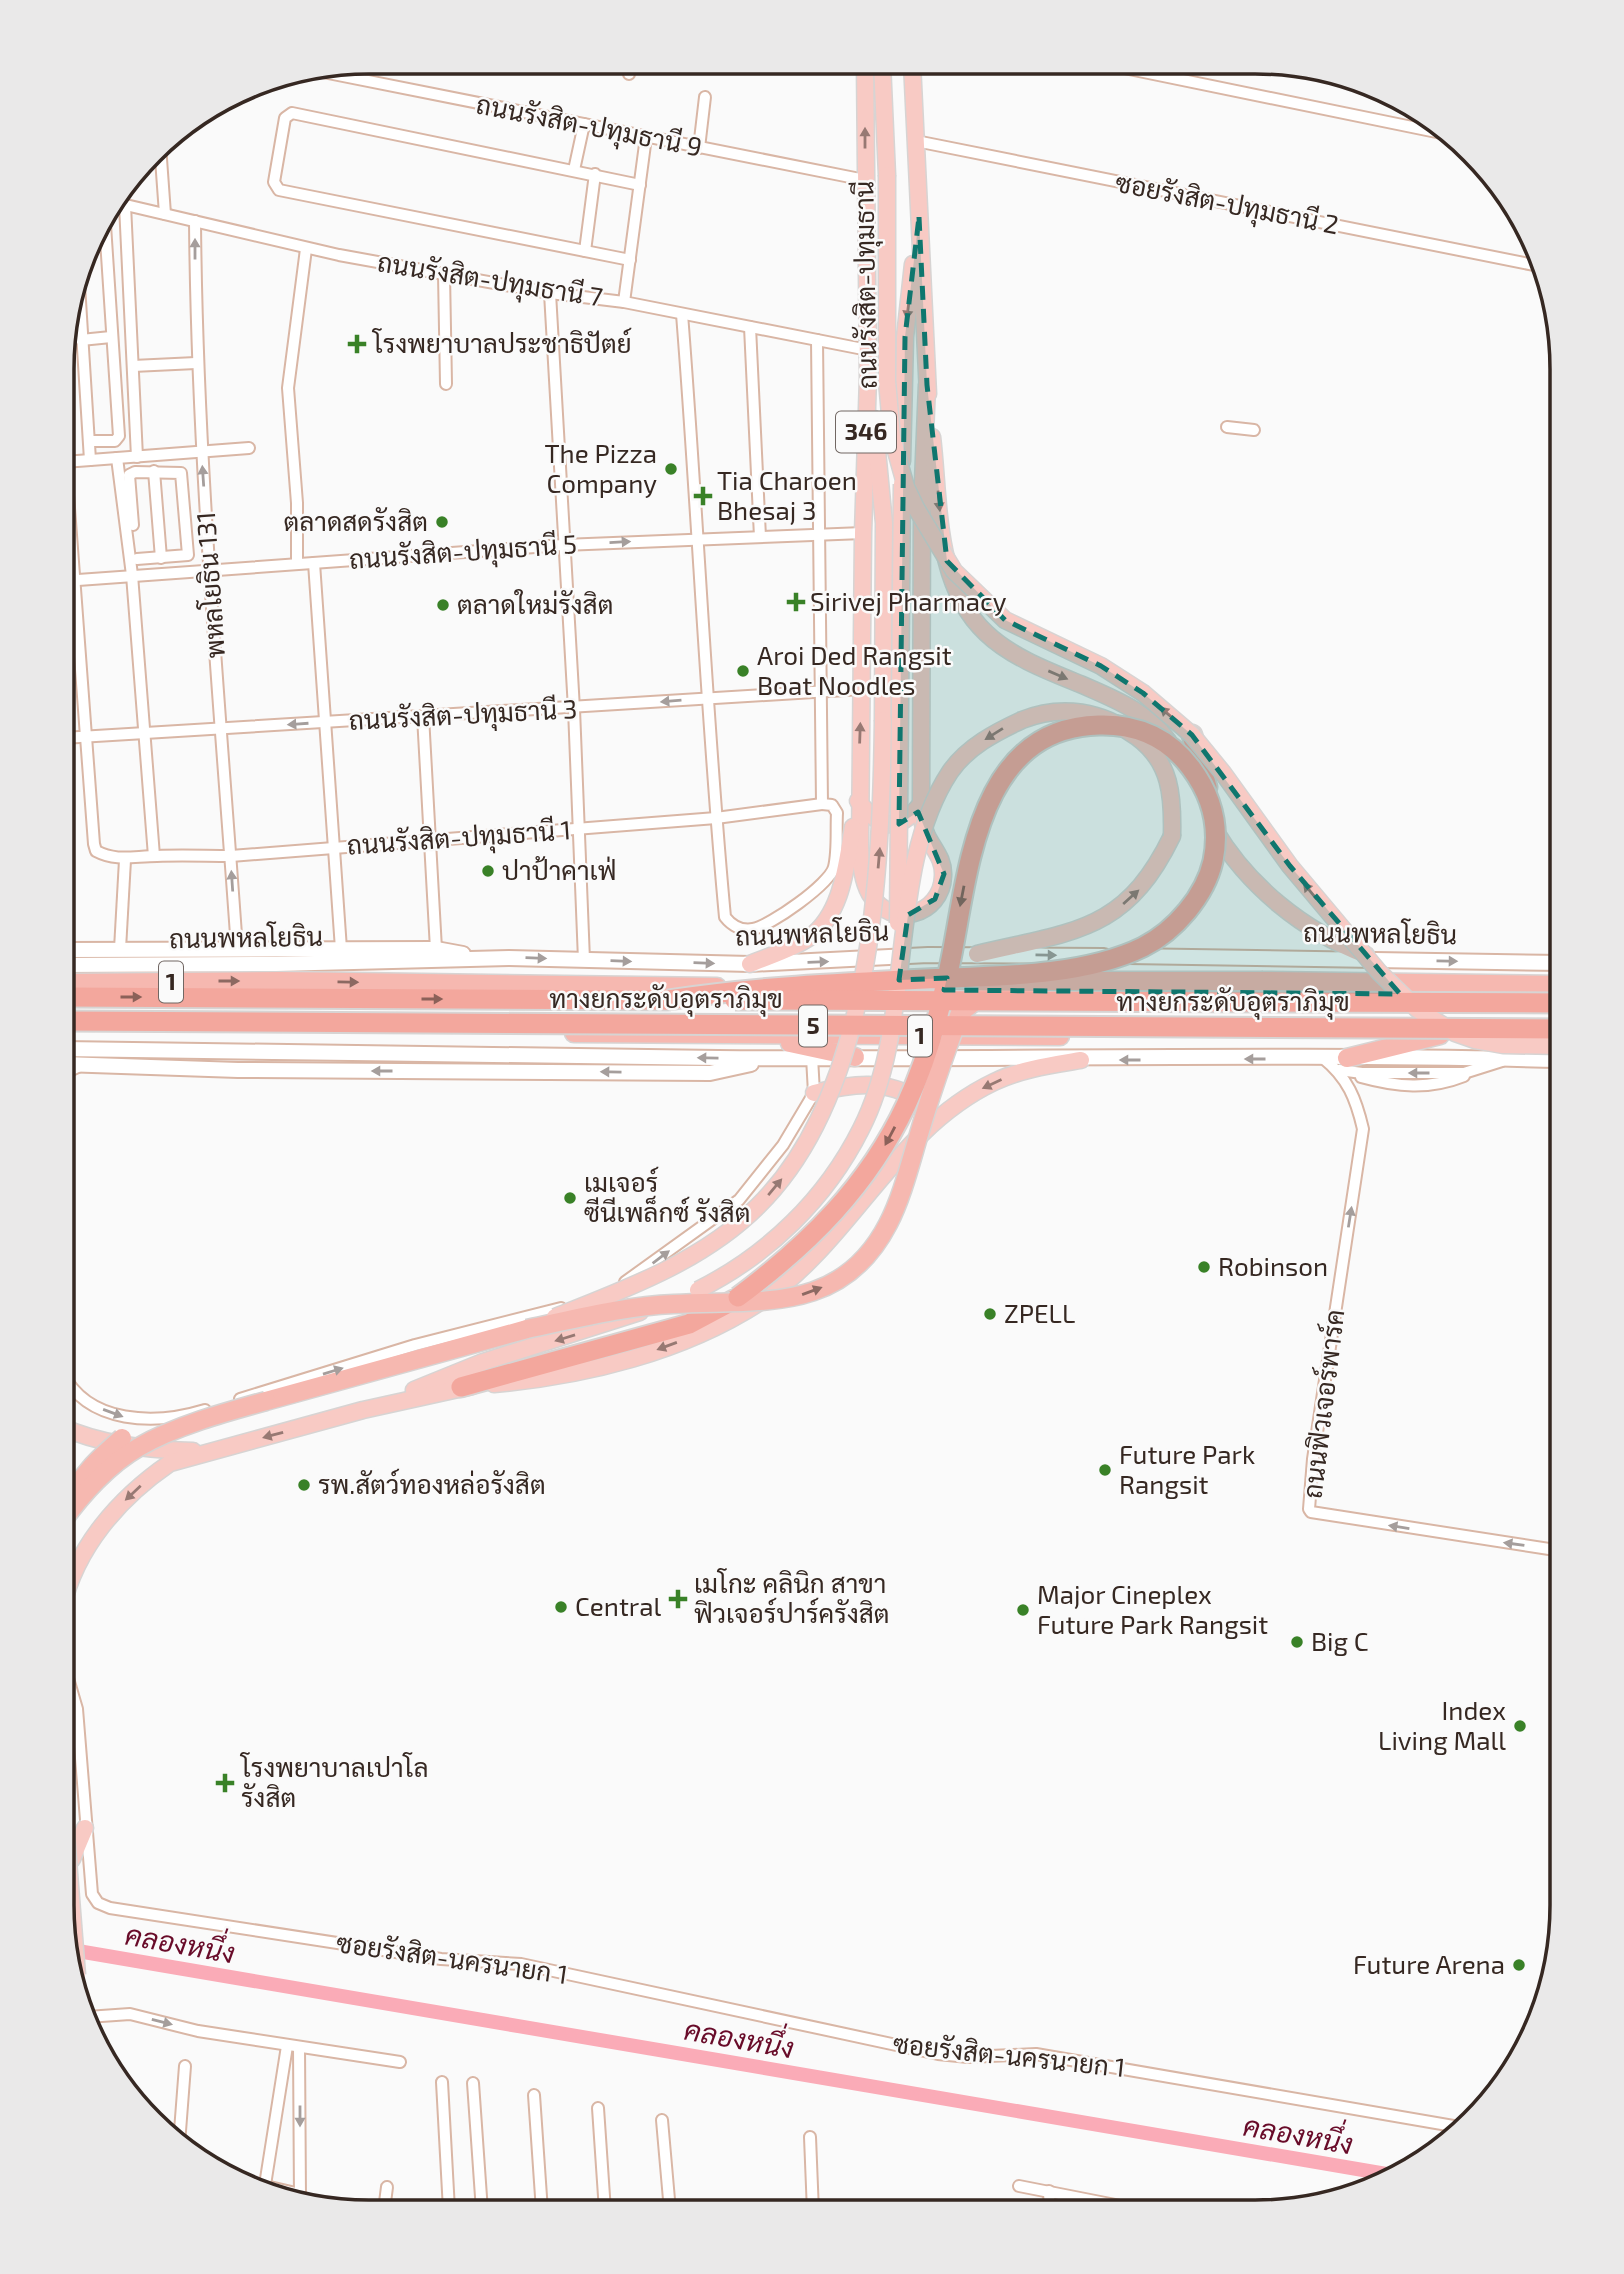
<svg xmlns="http://www.w3.org/2000/svg" width="1624" height="2274" font-family="'Exo 2',Sarabun,sans-serif">
	<style>
		.lines { fill: none; stroke-linecap: round; stroke-linejoin: round }
		.canal { stroke: #faabb7; stroke-width: 14 }
		.minor-casing { stroke: #d9b6a5; stroke-width: 14 }
		.secondary-casing { stroke: #d9b6a5; stroke-width: 18 }
		.primary-casing { stroke: #d7d4d3; stroke-width: 19 }
		.trunk-casing { stroke: #d7d4d3; stroke-width: 21 }
		.motorway-casing { stroke: #d7d4d3; stroke-width: 23 }
		.minor { stroke: #fff; stroke-width: 10 }
		.secondary { stroke: #fff; stroke-width: 14 }
		.primary { stroke: #f8cac4; stroke-width: 16 }
		.trunk { stroke: #f6b8b0; stroke-width: 18 }
		.motorway { stroke: #f3a79d; stroke-width: 19 }
		.primary-bridge-casing { stroke: #d7d4d3; stroke-width: 19; stroke-linecap: butt }
		.trunk-bridge-casing { stroke: #d7d4d3; stroke-width: 21; stroke-linecap: butt }
		.motorway-bridge-casing { stroke: #d7d4d3; stroke-width: 23; stroke-linecap: butt }
		.primary-bridge { stroke: #f8cac4; stroke-width: 16 }
		.trunk-bridge { stroke: #f6b8b0; stroke-width: 18 }
		.motorway-bridge { stroke: #f3a79d; stroke-width: 19 }
		.oneway { fill: #977973 }
		.oneway2 { fill: #a59e9c }
		.oneway3 { fill: #8b6159 }
		.oneway4 { fill: #8c6962 }
		.marked { fill: #0f766e; fill-opacity: 0.2; stroke: #0f766e; stroke-width: 5; stroke-dasharray: 14 9; stroke-linejoin: round }
		.poi-dot { fill: #398127; stroke: #fafafa; stroke-width: 2.5 }
		.labels { text-anchor: middle; stroke-width: 5; stroke-linejoin: round; paint-order: stroke }
		.shield { fill: #fafafa; stroke: #716763; stroke-width: 2 }
		.shield-label { font-size: 24px; font-weight: bold; fill: #362822 }
		.street-label { font-size: 26px; fill: #362822; stroke: #fafafa }
		.poi-label { font-size: 26px; fill: #362822; stroke: #fafafa; text-anchor: start }
		.water-label { font-size: 28px; font-style: italic; fill: #680b29; stroke: #fafafa }
		.rim { fill: none; stroke: #362822; stroke-width: 3.5 }
	</style>
	<rect width="100%" height="100%" fill="#fafafa"/>
	<g class="lines">
		<path class="canal" d="M72,1950l1326,226"/>
		<defs>
			<g id="minor">
				<path d="M629,62v12"/>
				<path d="M1100,63l351,72"/>
				<path d="M313,70l552,110"/>
				<path d="M916,141l623,125"/>
				<path d="M160,145l5,69"/>
				<path d="M699,148l6,-51"/>
				<path d="M574,170l10,-46"/>
				<path d="M113,202l226,53 211,38 74,9 244,48"/>
				<path d="M125,205l12,252"/>
				<path d="M195,221c2,243 25,485 42,728"/>
				<path d="M585,251l10,-77"/>
				<path d="M630,260l-351,-70 -5,-8 11,-64 7,-5 348,72"/>
				<path d="M444,274l2,110"/>
				<path d="M79,285l11,175"/>
				<path d="M550,293l24,416 10,251"/>
				<path d="M624,302l22,-165"/>
				<path d="M682,314c16,201 24,402 43,603 7,9 17,14 28,12 17,-3 77,-45 81,-62 4,-16 2,-37 3,-54l-5,-8 -10,-1 -5,-464"/>
				<path d="M750,327l10,210"/>
				<path d="M81,340l30,-3"/>
				<path d="M133,366l63,-3"/>
				<path d="M1227,427l27,3"/>
				<path d="M64,441l30,403 2,7c21,11 38,5 61,5 24,-1 49,0 74,0l485,-38 106,-14"/>
				<path d="M89,441h26l4,-5 -14,-211 -4,-6"/>
				<path d="M117,458l15,117 22,281"/>
				<path d="M64,462l185,-14"/>
				<path d="M154,471l7,87"/>
				<path d="M133,525l-4,-50 6,-3 46,1 7,82 -51,4"/>
				<path d="M297,562v-59l-9,-115 18,-139"/>
				<path d="M314,563l27,386"/>
				<path d="M64,581l499,-36 300,-12"/>
				<path d="M423,716l13,233"/>
				<path d="M63,738l799,-49"/>
				<path d="M120,949l5,-89"/>
				<path d="M1323,1058c25,20 33,41 40,71l-50,330 -4,50 2,3 251,39"/>
				<path d="M1339,1070l23,3h102l38,-12"/>
				<path d="M63,1074l17,-8"/>
				<path d="M1361,1077c36,10 68,13 103,-1"/>
				<path d="M625,1282l114,-82 44,-55 31,-52 -2,-36"/>
				<path d="M62,1372c26,53 94,53 143,38"/>
				<path d="M240,1399l175,-54 146,-37"/>
				<path d="M62,1658l15,51 15,185 6,9 12,5 331,51 80,5 417,90 30,3 68,-3 429,74"/>
				<path d="M87,2017l43,-3 68,17 202,31"/>
				<path d="M299,2047l1,152"/>
				<path d="M442,2082l7,128"/>
				<path d="M473,2083l9,128"/>
				<path d="M534,2095l8,116"/>
				<path d="M598,2108l7,103"/>
				<path d="M662,2120l8,91"/>
				<path d="M810,2137l3,75"/>
				<path d="M179,2144l6,-78"/>
				<path d="M261,2185l39,9"/>
				<path d="M265,2185l22,-139"/>
				<path d="M1019,2186l132,26"/>
				<path d="M1049,2191l1,21"/>
				<path d="M384,2210l3,-23"/>
			</g>
			<g id="secondary">
				<path d="M63,950l373,-1 27,5"/>
				<path d="M1128,956l434,7"/>
				<path d="M63,965l213,-1 233,-6 241,6 178,-9 176,1"/>
				<path d="M63,1049c218,1 437,8 655,9 282,2 563,-5 844,2"/>
				<path d="M63,1064l175,6 472,3 41,-9"/>
			</g>
			<g id="primary">
				<path d="M865,63l3,314 -5,156 -3,314c1,15 2,33 10,47 21,36 72,21 73,-18 1,-17 -9,-26 -16,-40 -5,-10 -6,-21 -6,-32l1,-297 5,-122"/>
				<path d="M882,63l5,112"/>
				<path d="M912,63l16,331"/>
				<path d="M874,419l10,104 -1,197"/>
				<path d="M932,437c8,66 2,147 54,196 25,24 62,38 94,51 32,14 67,27 88,57"/>
				<path d="M902,461l3,-124 8,-73"/>
				<path d="M858,801c22,28 39,33 63,3"/>
				<path d="M1214,829c34,57 89,102 152,126"/>
				<path d="M977,954c96,-23 148,-21 195,-118"/>
				<path d="M750,964c19,-8 43,-15 60,-27 33,-24 36,-73 43,-110"/>
				<path d="M814,1093c36,-9 74,-15 105,8"/>
				<path d="M494,1384c91,-8 189,-32 266,-82 91,-60 133,-172 234,-220 27,-13 57,-17 87,-22"/>
				<path d="M414,1390l69,-28 157,-50"/>
				<path d="M62,1427c40,18 87,23 131,24"/>
				<path d="M62,1608c14,-61 57,-110 108,-145l193,-53 109,-24"/>
				<path d="M61,1864l11,-5 13,-31"/>
			</g>
			<g id="trunk">
				<path d="M1263,981l299,4"/>
				<path d="M63,983l217,-2 437,6"/>
				<path d="M882,989l196,3"/>
				<path d="M574,1033l486,3"/>
				<path d="M790,1043l65,14"/>
				<path d="M1347,1058l93,-23"/>
				<path d="M266,1401l261,-72"/>
			</g>
			<g id="motorway">
				<path d="M1192,735l15,52"/>
				<path d="M63,997l605,3"/>
				<path d="M461,1387l228,-63 45,-24"/>
			</g>
		</defs>
		<use href="#minor" class="minor-casing"/>
		<use href="#secondary" class="secondary-casing"/>
		<use href="#primary" class="primary-casing"/>
		<use href="#trunk" class="trunk-casing"/>
		<use href="#motorway" class="motorway-casing"/>
		<use href="#minor" class="minor"/>
		<use href="#secondary" class="secondary"/>
		<use href="#primary" class="primary"/>
		<use href="#trunk" class="trunk"/>
		<use href="#motorway" class="motorway"/>
		<defs>
			<g id="primary-bridge">
				<path d="M887,175v206l5,56 14,50 10,21 38,63 51,49 96,46 42,27 49,42 31,38 67,93 89,106 38,37 38,24 20,7 28,5 59,1"/>
				<path d="M898,923l4,-439"/>
				<path d="M698,1290c70,-35 128,-91 163,-161 55,-107 25,-260 89,-357 17,-25 46,-40 72,-52 40,-16 80,-9 115,17 34,25 36,59 35,99"/>
				<path d="M555,1317c71,-28 148,-56 203,-111 115,-113 123,-334 125,-486"/>
				<path d="M61,1771l16,204"/>
			</g>
			<g id="trunk-bridge">
				<path d="M527,1329c48,-10 97,-23 147,-25 85,-5 167,11 214,-80 14,-27 22,-60 31,-90 12,-41 26,-81 41,-121l24,-19 56,-13h223"/>
				<path d="M67,1504c13,-29 32,-46 55,-66"/>
				<path d="M62,1522c19,-27 47,-58 77,-75 36,-21 87,-35 127,-46"/>
			</g>
			<g id="motorway-bridge">
				<path d="M668,1000c85,-13 171,-17 257,-21 68,-3 157,-2 218,-32 32,-16 62,-51 70,-86 7,-34 -1,-65 -22,-93 -23,-31 -54,-44 -92,-43 -122,3 -130,145 -148,234 -10,50 -23,99 -45,146 -38,81 -97,139 -168,192"/>
				<path d="M735,1000l827,3"/>
				<path d="M63,1021l1499,8"/>
			</g>
		</defs>
		<use href="#primary-bridge" class="primary-bridge-casing"/>
		<use href="#trunk-bridge" class="trunk-bridge-casing"/>
		<use href="#motorway-bridge" class="motorway-bridge-casing"/>
		<use href="#primary-bridge" class="primary-bridge"/>
		<use href="#trunk-bridge" class="trunk-bridge"/>
		<use href="#motorway-bridge" class="motorway-bridge"/>
	</g>
	<defs><path id="oneway-solid" d="M-6-.8H1V-3.2L6.5 0L1 3.2V.8H-6Z" transform="scale(1.75)"/></defs>
	<g class="oneway">
		<use href="#oneway-solid" transform="translate(865 138) rotate(-90)"/>
		<use href="#oneway-solid" transform="translate(908 309) rotate(97)"/>
		<use href="#oneway-solid" transform="translate(939 501) rotate(85)"/>
		<use href="#oneway-solid" transform="translate(1058 675) rotate(23)"/>
		<use href="#oneway-solid" transform="translate(1168 714) rotate(-139)"/>
		<use href="#oneway-solid" transform="translate(860 733) rotate(-88)"/>
		<use href="#oneway-solid" transform="translate(994 734) rotate(148)"/>
		<use href="#oneway-solid" transform="translate(879 858) rotate(-85)"/>
		<use href="#oneway-solid" transform="translate(1310 891) rotate(-129)"/>
		<use href="#oneway-solid" transform="translate(1131 897) rotate(-42)"/>
		<use href="#oneway-solid" transform="translate(992 1084) rotate(155)"/>
		<use href="#oneway-solid" transform="translate(775 1187) rotate(-50)"/>
		<use href="#oneway-solid" transform="translate(565 1338) rotate(163)"/>
		<use href="#oneway-solid" transform="translate(667 1346) rotate(160)"/>
		<use href="#oneway-solid" transform="translate(273 1435) rotate(165)"/>
		<use href="#oneway-solid" transform="translate(133 1493) rotate(137)"/>
	</g>
	<g class="oneway2">
		<use href="#oneway-solid" transform="translate(195 249) rotate(-90)"/>
		<use href="#oneway-solid" transform="translate(203 476) rotate(-94)"/>
		<use href="#oneway-solid" transform="translate(620 542) rotate(-3)"/>
		<use href="#oneway-solid" transform="translate(671 701) rotate(175)"/>
		<use href="#oneway-solid" transform="translate(298 724) rotate(176)"/>
		<use href="#oneway-solid" transform="translate(232 881) rotate(-94)"/>
		<use href="#oneway-solid" transform="translate(1046 955) rotate(1)"/>
		<use href="#oneway-solid" transform="translate(536 958) rotate(2)"/>
		<use href="#oneway-solid" transform="translate(621 961) rotate(2)"/>
		<use href="#oneway-solid" transform="translate(1447 961) rotate(1)"/>
		<use href="#oneway-solid" transform="translate(818 962) rotate(-2)"/>
		<use href="#oneway-solid" transform="translate(704 963) rotate(2)"/>
		<use href="#oneway-solid" transform="translate(708 1058) rotate(-179)"/>
		<use href="#oneway-solid" transform="translate(1255 1059) rotate(180)"/>
		<use href="#oneway-solid" transform="translate(1130 1060) rotate(180)"/>
		<use href="#oneway-solid" transform="translate(382 1071) rotate(-180)"/>
		<use href="#oneway-solid" transform="translate(611 1072) rotate(-179)"/>
		<use href="#oneway-solid" transform="translate(1419 1073) rotate(180)"/>
		<use href="#oneway-solid" transform="translate(1350 1217) rotate(-81)"/>
		<use href="#oneway-solid" transform="translate(661 1257) rotate(-37)"/>
		<use href="#oneway-solid" transform="translate(333 1371) rotate(-17)"/>
		<use href="#oneway-solid" transform="translate(113 1413) rotate(20)"/>
		<use href="#oneway-solid" transform="translate(1399 1527) rotate(-171)"/>
		<use href="#oneway-solid" transform="translate(1514 1544) rotate(-172)"/>
		<use href="#oneway-solid" transform="translate(162 2022) rotate(14)"/>
		<use href="#oneway-solid" transform="translate(300 2116) rotate(90)"/>
	</g>
	<g class="oneway3">
		<use href="#oneway-solid" transform="translate(962 896) rotate(101)"/>
		<use href="#oneway-solid" transform="translate(131 997)"/>
		<use href="#oneway-solid" transform="translate(432 999)"/>
		<use href="#oneway-solid" transform="translate(890 1136) rotate(118)"/>
	</g>
	<g class="oneway4">
		<use href="#oneway-solid" transform="translate(229 981)"/>
		<use href="#oneway-solid" transform="translate(348 982) rotate(1)"/>
		<use href="#oneway-solid" transform="translate(812 1291) rotate(-20)"/>
	</g>
	<path class="marked" d="M919,217l8,168 20,176 58,59 96,46 42,27 49,42 98,131 110,128 -456,-4 3,-12 -48,2 9,-65 27,-16 9,-25 -26,-62 -19,12 6,-487z"/>
	<g class="poi-dot">
		<path d="M353.5 333.5h7v7h7v7h-7v7h-7v-7h-7v-7h7z"/>
		<circle cx="671" cy="469" r="7"/>
		<path d="M699.5 485.5h7v7h7v7h-7v7h-7v-7h-7v-7h7z"/>
		<circle cx="442" cy="522" r="7"/>
		<path d="M792.5 591.5h7v7h7v7h-7v7h-7v-7h-7v-7h7z"/>
		<circle cx="443" cy="605" r="7"/>
		<circle cx="743" cy="671" r="7"/>
		<circle cx="488" cy="871" r="7"/>
		<circle cx="570" cy="1198" r="7"/>
		<circle cx="1204" cy="1267" r="7"/>
		<circle cx="990" cy="1314" r="7"/>
		<circle cx="1105" cy="1470" r="7"/>
		<circle cx="304" cy="1485" r="7"/>
		<path d="M674.5 1588.5h7v7h7v7h-7v7h-7v-7h-7v-7h7z"/>
		<circle cx="561" cy="1607" r="7"/>
		<circle cx="1023" cy="1610" r="7"/>
		<circle cx="1297" cy="1642" r="7"/>
		<circle cx="1520" cy="1726" r="7"/>
		<path d="M221.5 1772.5h7v7h7v7h-7v7h-7v-7h-7v-7h7z"/>
		<circle cx="1519" cy="1965" r="7"/>
	</g>
	<g class="labels">
		<g class="shield">
			<rect x="836" y="411.5" width="60" height="41" rx="5"/>
			<rect x="159" y="961.5" width="24" height="41" rx="5"/>
			<rect x="799" y="1005.5" width="28" height="41" rx="5"/>
			<rect x="908" y="1015.5" width="24" height="41" rx="5"/>
		</g>
		<g class="shield-label">
			<text x="866" y="440">346</text>
			<text x="171" y="990">1</text>
			<text x="813" y="1034">5</text>
			<text x="920" y="1044">1</text>
		</g>
		<g class="street-label">
			<text transform="translate(589 126) rotate(11)" y="9">ถนนรังสิต-ปทุมธานี 9</text>
			<text transform="translate(1227 204) rotate(11)" y="9">ซอยรังสิต-ปทุมธานี 2</text>
			<text transform="translate(490 280) rotate(9)" y="9">ถนนรังสิต-ปทุมธานี 7</text>
			<text transform="translate(866 285) rotate(-91)" y="9">ถนนรังสิต-ปทุมธานี</text>
			<text transform="translate(463 552) rotate(-4)" y="9">ถนนรังสิต-ปทุมธานี 5</text>
			<text transform="translate(211 585) rotate(-94)" y="9">พหลโยธิน 131</text>
			<text transform="translate(463 715) rotate(-3)" y="9">ถนนรังสิต-ปทุมธานี 3</text>
			<text transform="translate(459 838) rotate(-4)" y="9">ถนนรังสิต-ปทุมธานี 1</text>
			<text transform="translate(812 934) rotate(-2)" y="9">ถนนพหลโยธิน</text>
			<text transform="translate(1380 934) rotate(1)" y="9">ถนนพหลโยธิน</text>
			<text transform="translate(246 938) rotate(-1)" y="9">ถนนพหลโยธิน</text>
			<text x="666" y="1008">ทางยกระดับอุตราภิมุข</text>
			<text x="1233" y="1011">ทางยกระดับอุตราภิมุข</text>
			<text transform="translate(1324 1404) rotate(-83)" y="9">ถนนฟิวเจอร์พาร์ค</text>
			<text transform="translate(452 1959) rotate(8)" y="9">ซอยรังสิต-นครนายก 1</text>
			<text transform="translate(1009 2056) rotate(6)" y="9">ซอยรังสิต-นครนายก 1</text>
		</g>
		<g class="poi-label">
			<text x="373" y="353">โรงพยาบาลประชาธิปัตย์</text>
			<text x="657" y="463" text-anchor="end">The Pizza<tspan x="657" dy="30">Company</tspan></text>
			<text x="717" y="490">Tia Charoen<tspan x="717" dy="30">Bhesaj 3</tspan></text>
			<text x="428" y="531" text-anchor="end">ตลาดสดรังสิต</text>
			<text x="810" y="611">Sirivej Pharmacy</text>
			<text x="457" y="614">ตลาดใหม่รังสิต</text>
			<text x="757" y="665">Aroi Ded Rangsit<tspan x="757" dy="30">Boat Noodles</tspan></text>
			<text x="502" y="880">ปาป้าคาเฟ่</text>
			<text x="584" y="1192">เมเจอร์<tspan x="584" dy="30">ซีนีเพล็กซ์ รังสิต</tspan></text>
			<text x="1218" y="1276">Robinson</text>
			<text x="1004" y="1323">ZPELL</text>
			<text x="1119" y="1464">Future Park<tspan x="1119" dy="30">Rangsit</tspan></text>
			<text x="318" y="1494">รพ.สัตว์ทองหล่อรังสิต</text>
			<text x="694" y="1593">เมโกะ คลินิก สาขา<tspan x="694" dy="30">ฟิวเจอร์ปาร์ครังสิต</tspan></text>
			<text x="1037" y="1604">Major Cineplex<tspan x="1037" dy="30">Future Park Rangsit</tspan></text>
			<text x="575" y="1616">Central</text>
			<text x="1311" y="1651">Big C</text>
			<text x="1506" y="1720" text-anchor="end">Index<tspan x="1506" dy="30">Living Mall</tspan></text>
			<text x="241" y="1777">โรงพยาบาลเปาโล<tspan x="241" dy="30">รังสิต</tspan></text>
			<text x="1505" y="1974" text-anchor="end">Future Arena</text>
		</g>
		<g class="water-label">
			<text transform="translate(180 1944) rotate(10)" y="10">คลองหนึ่ง</text>
			<text transform="translate(739 2039) rotate(10)" y="10">คลองหนึ่ง</text>
			<text transform="translate(1298 2135) rotate(10)" y="10">คลองหนึ่ง</text>
		</g>
	</g>
	<path d="M0 0H1624V2274H0ZM369 74H1255A295 295 0 0 1 1550 369V1905A295 295 0 0 1 1255 2200H369A295 295 0 0 1 74 1905V369A295 295 0 0 1 369 74Z" fill="#eae9e9" fill-rule="evenodd"/>
	<path class="rim" d="M369 74H1255A295 295 0 0 1 1550 369V1905A295 295 0 0 1 1255 2200H369A295 295 0 0 1 74 1905V369A295 295 0 0 1 369 74Z"/>
</svg>
